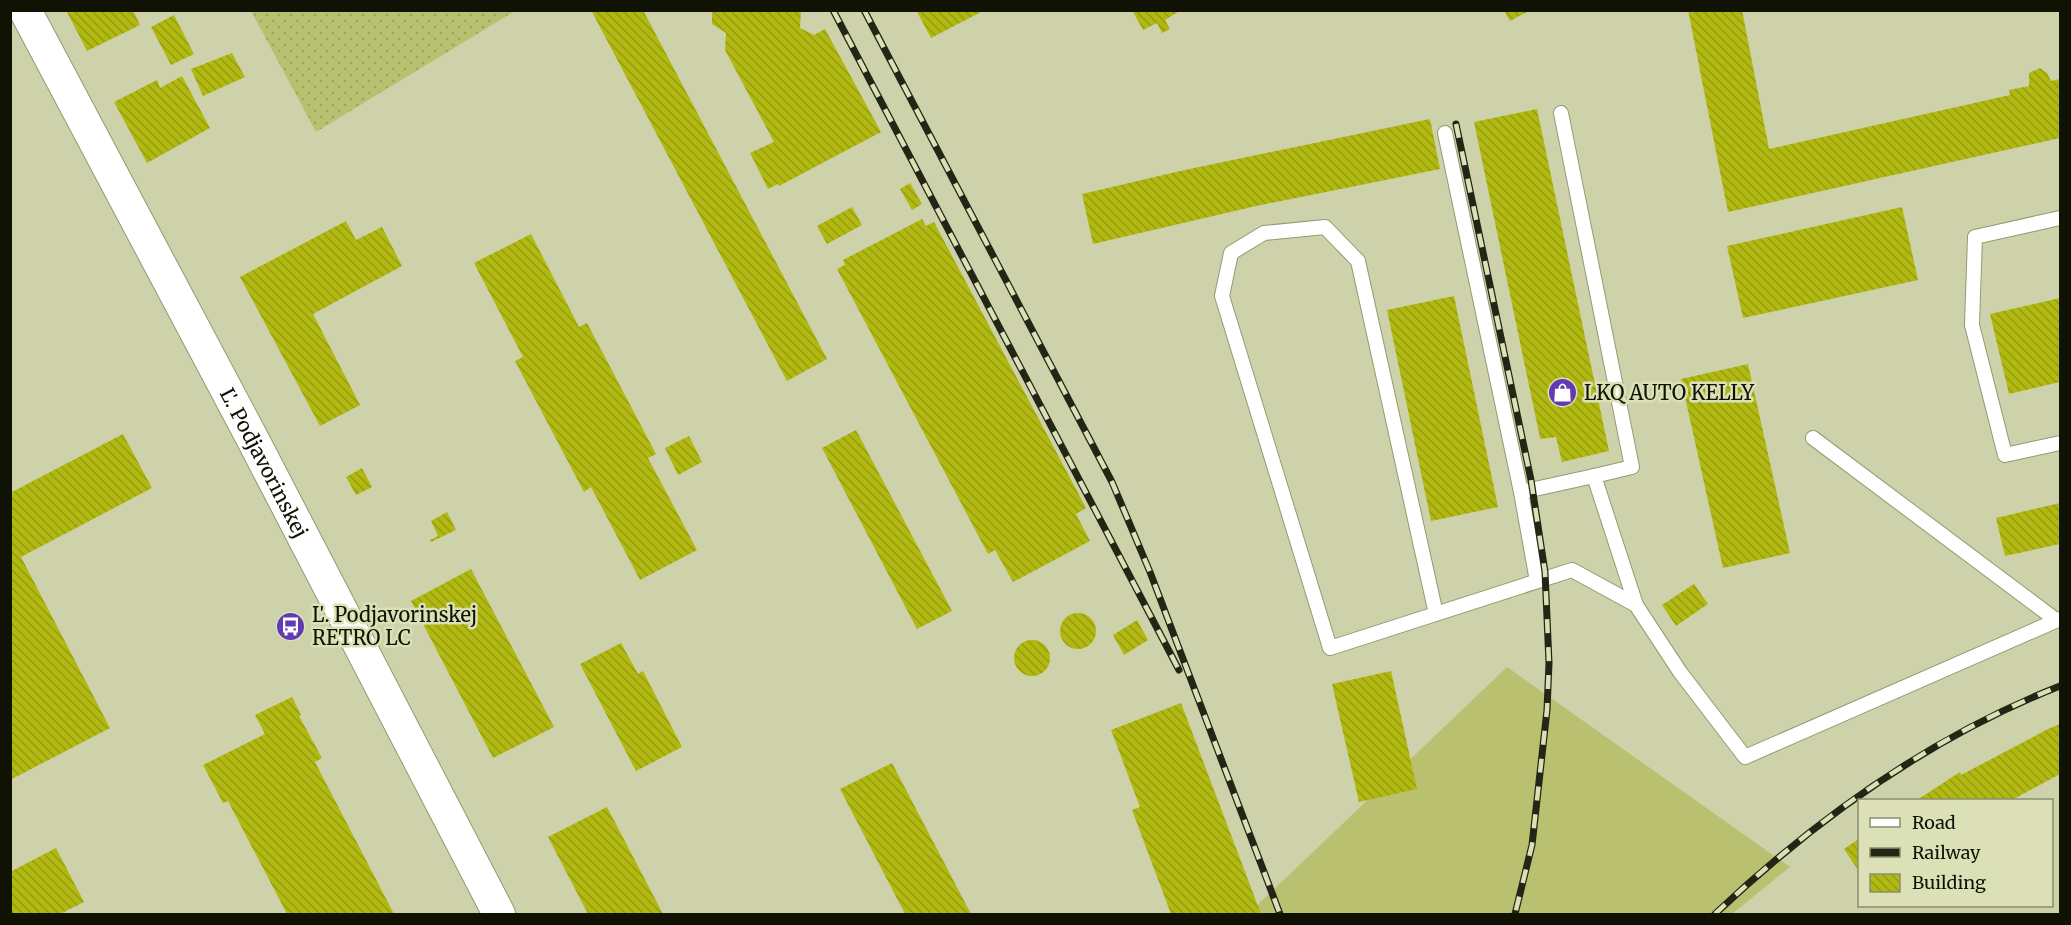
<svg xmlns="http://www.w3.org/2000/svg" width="2071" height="925" font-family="Merriweather,serif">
	<defs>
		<pattern id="garden-dots" width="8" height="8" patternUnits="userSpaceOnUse" patternTransform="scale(1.5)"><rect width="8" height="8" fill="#b9c170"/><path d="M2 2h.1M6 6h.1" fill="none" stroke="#9ea55f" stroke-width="1.8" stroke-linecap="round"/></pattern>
		<pattern id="building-back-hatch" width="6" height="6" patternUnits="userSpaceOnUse" patternTransform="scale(1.5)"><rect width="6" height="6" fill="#b0b811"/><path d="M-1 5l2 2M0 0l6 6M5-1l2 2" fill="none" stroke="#969d0f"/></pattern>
	</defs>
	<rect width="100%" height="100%" fill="#ced2aa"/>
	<polygon fill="#b9c170" points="1507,667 1790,867 1732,914 1248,914"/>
	<polygon fill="url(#garden-dots)" points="251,11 515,11 316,132"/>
	<g fill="url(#building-back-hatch)">
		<polygon points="66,10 133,10 140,25 87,51"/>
		<polygon points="591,10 643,10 827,359 787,381"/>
		<polygon points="712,10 801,10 800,28 814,35 825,29 881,132 779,186 778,184 768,189 750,153 774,142 725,50 726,33 712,24"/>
		<polygon points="916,10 985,10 931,38"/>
		<polygon points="1132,10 1181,10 1165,20 1170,29 1162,33 1157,23 1143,30"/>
		<polygon points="1504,10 1531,10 1510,21"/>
		<polygon points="1688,10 1742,10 1769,149 2010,95 2009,90 2029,86 2029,73 2040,68 2047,73 2051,81 2060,79 2060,138 1728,212"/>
		<polygon points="174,15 194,54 171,65 151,27"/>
		<polygon points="232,53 245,77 203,96 191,69"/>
		<polygon points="182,76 210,128 147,163 114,102 157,80 160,88"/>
		<polygon points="1537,109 1609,451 1562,462 1556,437 1541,439 1540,438 1474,122"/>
		<polygon points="1430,119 1440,169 1256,206 1093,244 1082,194 1180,171"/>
		<polygon points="910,183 922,204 912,210 900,189"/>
		<polygon points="852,207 862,225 827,244 817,226"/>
		<polygon points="1902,207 1918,280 1743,318 1727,246"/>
		<polygon points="922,219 926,226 934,222 1086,508 1076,514 1090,541 1013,582 995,550 988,554 837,269 845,265 843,260"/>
		<polygon points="346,221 356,240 382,227 402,266 313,314 360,405 320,426 240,277"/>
		<polygon points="531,234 579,327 587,323 656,454 648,458 697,550 640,580 591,487 584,492 515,361 523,357 474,263"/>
		<polygon points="1454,296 1498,507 1431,521 1387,310"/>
		<polygon points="2060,298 2060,382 2009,394 1990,314"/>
		<polygon points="1748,364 1790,553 1723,568 1681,379"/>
		<polygon points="856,430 952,611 917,629 822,448"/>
		<polygon points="123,434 152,488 21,557 110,728 10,780 10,493"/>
		<polygon points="689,436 702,462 678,475 665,448"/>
		<polygon points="362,468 372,487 356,495 346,477"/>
		<polygon points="2060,503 2060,544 2005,556 1996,518"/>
		<polygon points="447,512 456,530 431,542 430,540 438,536 431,521"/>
		<polygon points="471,569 554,727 493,758 411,601"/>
		<polygon points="1694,584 1708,604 1676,626 1662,605"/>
		<circle cx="1078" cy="631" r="18"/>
		<polygon points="1137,620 1148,640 1124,655 1113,635"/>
		<circle cx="1032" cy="658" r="18"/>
		<polygon points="621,643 638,674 643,671 682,747 636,771 580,664"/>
		<polygon points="1391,671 1417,789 1359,802 1332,684"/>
		<polygon points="292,697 301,715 299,716 322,758 315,762 394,914 287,914 228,801 223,803 203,765 265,734 255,715"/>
		<polygon points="1181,703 1261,914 1171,914 1132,810 1140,807 1111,730"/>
		<polygon points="2060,724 2060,774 2012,800 1917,800 1960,772 1961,775 2048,729"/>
		<polygon points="892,763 971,914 905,914 840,789"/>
		<polygon points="607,807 663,914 588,914 548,837"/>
		<polygon points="1860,838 1860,873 1844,849"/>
		<polygon points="56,848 84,902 60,914 10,914 10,872"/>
	</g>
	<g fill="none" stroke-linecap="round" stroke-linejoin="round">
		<defs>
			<g id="service">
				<polyline points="1561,113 1632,467 1594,476 1636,605 1680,672 1745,757 2060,619"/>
				<polyline points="1445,133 1521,492 1594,476"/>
				<polyline points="2060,218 1975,237 1972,325 2005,455 2060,443"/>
				<polyline points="1813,438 2056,620"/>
				<polyline points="1521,492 1537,581"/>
				<polyline points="1436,614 1358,261 1325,227 1264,233 1231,253 1222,296 1330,648 1572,570 1636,605"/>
			</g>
			<g id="tertiary">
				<path id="s1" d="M25,10L251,436L499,914"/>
			</g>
		</defs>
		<use href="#service" stroke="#959972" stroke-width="16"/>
		<use href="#tertiary" stroke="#959972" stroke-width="34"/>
		<use href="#service" stroke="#fff" stroke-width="14"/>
		<use href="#tertiary" stroke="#fff" stroke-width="32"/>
		<defs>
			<g id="rail">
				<polyline points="833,10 1179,670"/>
				<polyline points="864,10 1112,482 1150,572 1280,914"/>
				<polyline points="1456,124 1531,480 1545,572 1549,663 1547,710 1532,845 1515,914"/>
				<path d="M1715,914C1816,819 1930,737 2060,686"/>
			</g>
		</defs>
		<use href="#rail" stroke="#242615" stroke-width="7"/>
		<use href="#rail" stroke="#dbe0b6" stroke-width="4.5" stroke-dasharray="14" stroke-linecap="butt"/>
	</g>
	<defs>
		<symbol id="shop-disc" viewBox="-11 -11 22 22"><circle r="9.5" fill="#623bb3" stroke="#dbe0b6"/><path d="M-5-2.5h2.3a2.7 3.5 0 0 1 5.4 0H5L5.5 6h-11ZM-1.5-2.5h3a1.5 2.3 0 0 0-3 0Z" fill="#fff"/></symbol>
		<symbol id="bus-disc" viewBox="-11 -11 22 22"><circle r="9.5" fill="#623bb3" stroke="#dbe0b6"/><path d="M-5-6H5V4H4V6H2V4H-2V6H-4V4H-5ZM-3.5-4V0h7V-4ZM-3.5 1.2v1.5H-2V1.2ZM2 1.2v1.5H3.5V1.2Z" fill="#fff"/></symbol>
	</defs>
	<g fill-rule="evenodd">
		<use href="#shop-disc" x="1546" y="376" width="33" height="33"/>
		<use href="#bus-disc" x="274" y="610" width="33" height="33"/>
	</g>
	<g text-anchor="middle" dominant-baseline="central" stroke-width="5" stroke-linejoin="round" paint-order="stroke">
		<g font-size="20" fill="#101204" stroke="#dbe0b6" text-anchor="start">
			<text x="1584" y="392">LKQ AUTO KELLY</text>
			<text x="312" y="614">Ľ. Podjavorinskej<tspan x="312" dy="23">RETRO LC</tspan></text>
		</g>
		<g font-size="20" fill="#101204" stroke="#dbe0b6">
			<text stroke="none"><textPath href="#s1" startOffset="512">Ľ. Podjavorinskej</textPath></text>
		</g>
	</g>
	<rect width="2071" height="925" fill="none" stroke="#101204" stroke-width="24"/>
	<rect x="1858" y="799" width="195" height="108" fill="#dbe0b6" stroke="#8a8e6f" stroke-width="1.5"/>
	<rect x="1870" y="818" width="30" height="9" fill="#ffffff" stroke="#8a8e6f" stroke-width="1.5"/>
	<text x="1912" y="829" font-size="18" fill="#101204">Road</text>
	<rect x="1870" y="848" width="30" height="9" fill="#242615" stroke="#8a8e6f" stroke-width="1.5"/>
	<text x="1912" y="859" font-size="18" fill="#101204">Railway</text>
	<rect x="1870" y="874" width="30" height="18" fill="url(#building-back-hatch)" stroke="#8a8e6f" stroke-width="1.5"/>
	<text x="1912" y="889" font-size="18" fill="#101204">Building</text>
</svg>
